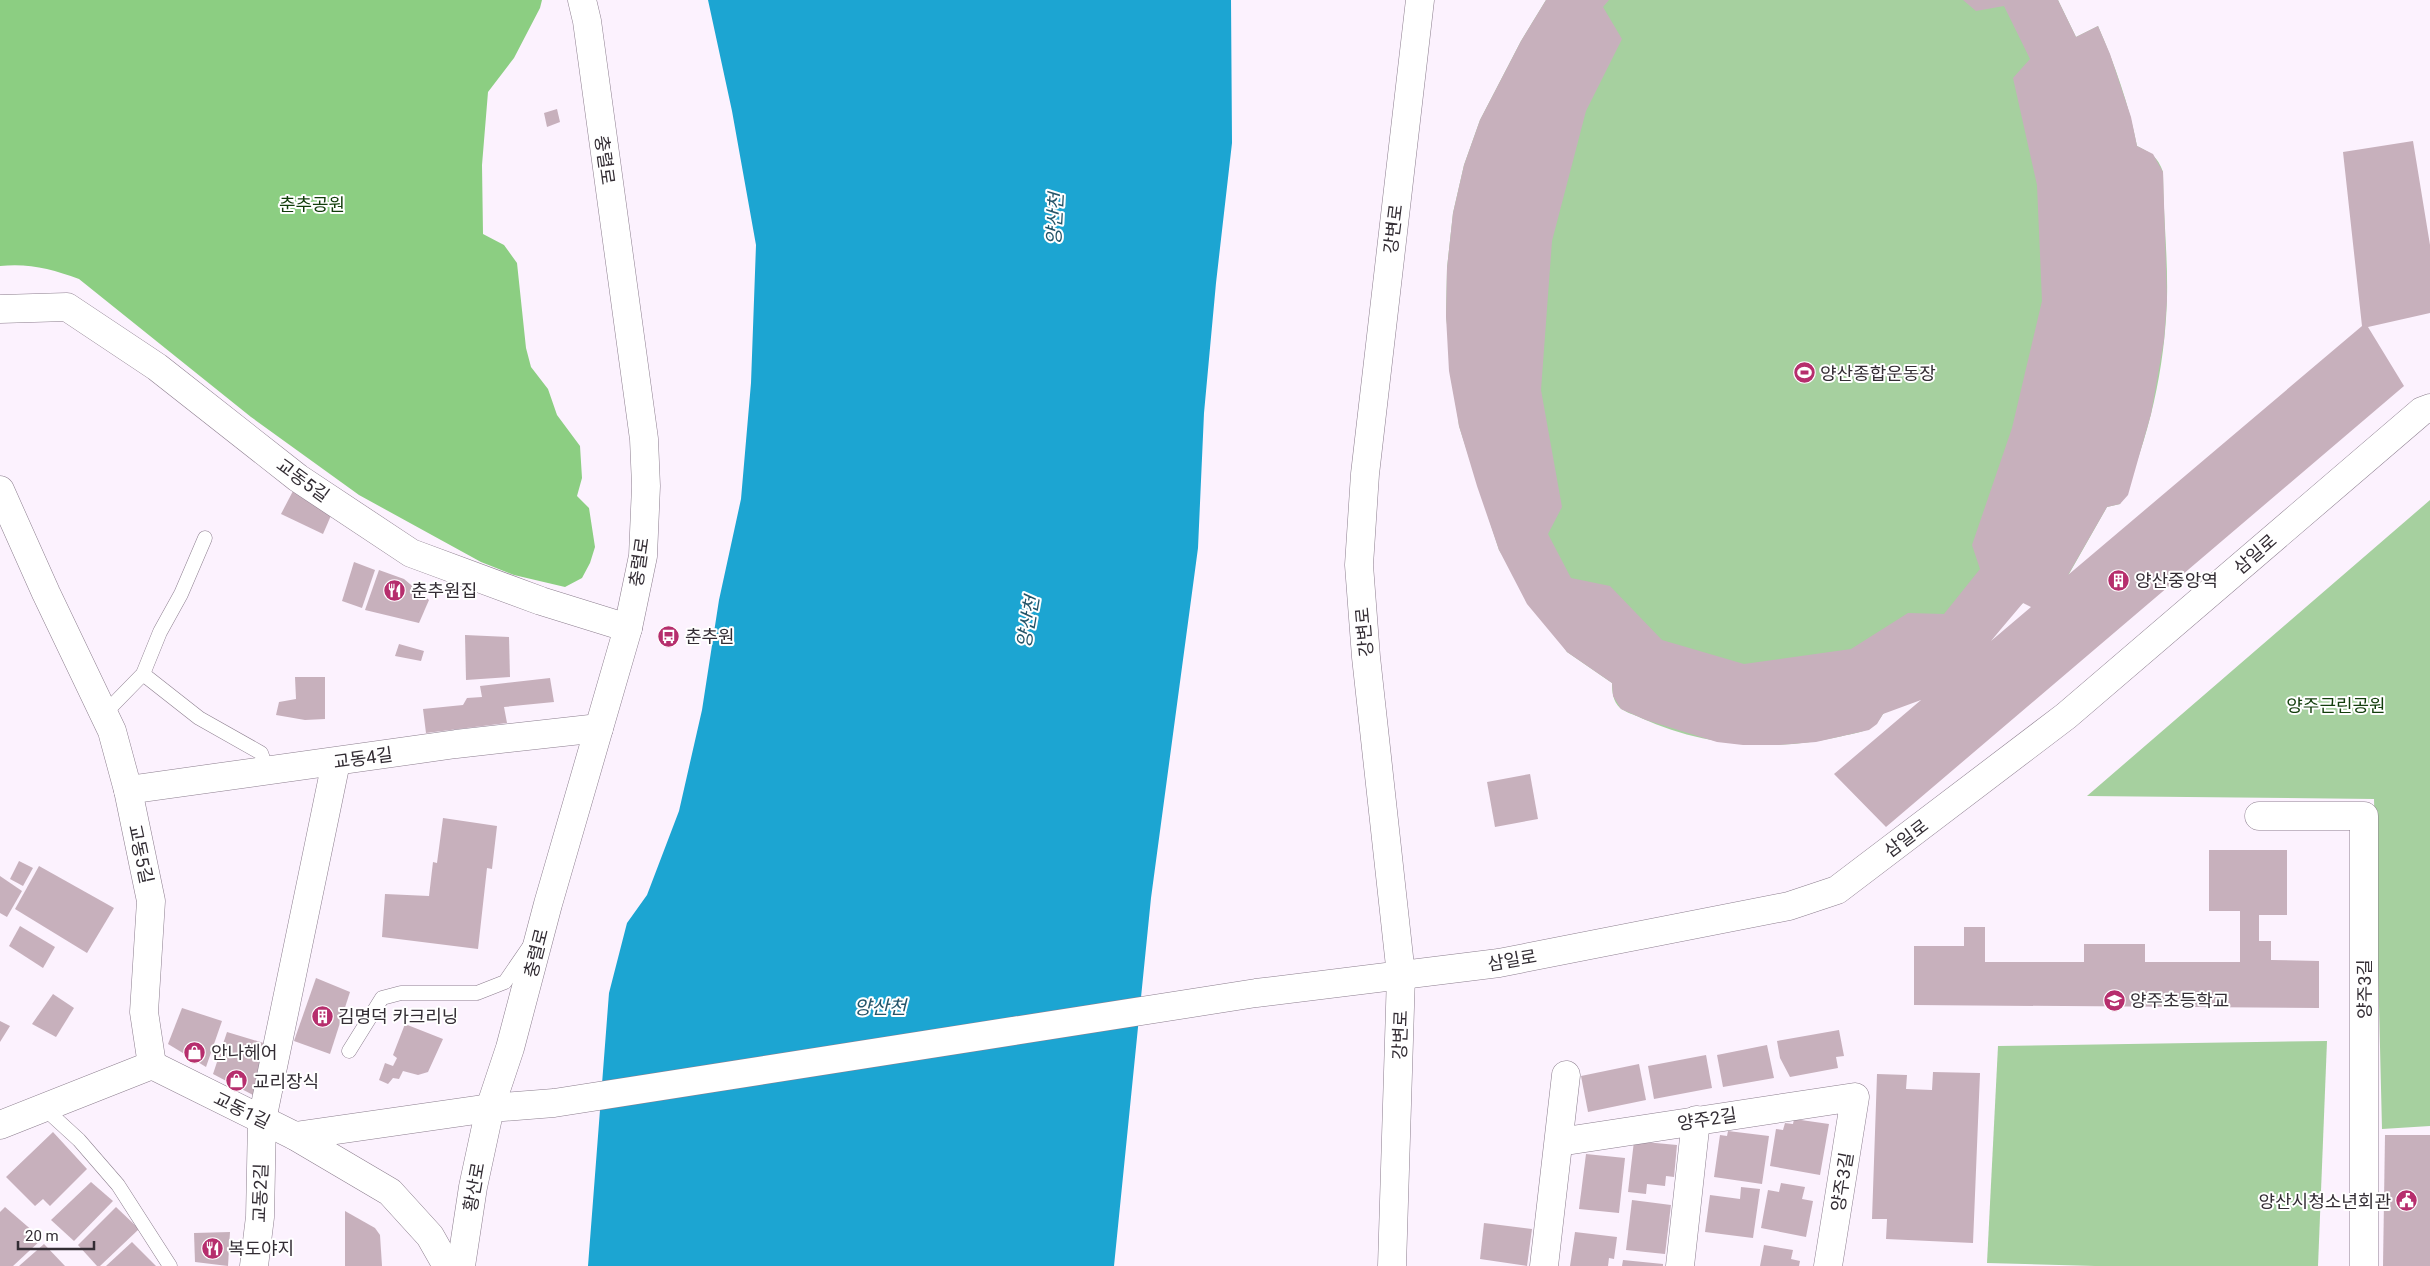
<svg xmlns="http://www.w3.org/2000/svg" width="2430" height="1266" font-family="Roboto,'Noto Sans KR',sans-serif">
	<rect width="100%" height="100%" fill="#fcf2fe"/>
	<g fill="#a6d09f">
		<path d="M1546,0H2058L2076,37L2098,26C2115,65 2129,105 2137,146C2151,153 2158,157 2163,172C2163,214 2168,256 2167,298C2165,369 2149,439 2120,504L2107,507L2065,581L2023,603L1883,714C1872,733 1858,732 1838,737C1772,752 1702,746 1641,718C1635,715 1625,712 1620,708C1613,701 1612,692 1612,683L1567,652L1499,550L1459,426L1446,316L1447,268L1453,213L1464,165L1480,120L1521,41Z"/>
		<polygon points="2430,500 2430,1126 2382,1129 2374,799 2087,796"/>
		<polygon points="2327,1041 2318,1266 2095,1266 1987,1263 1998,1046"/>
	</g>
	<path fill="#8cce82" d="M0,0H542L540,8L514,58L488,92L482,165L483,234L504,245L517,263L526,348L531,367L548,389L557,415L580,446L582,478L577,496L589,508L595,547L590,563L582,578L565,587L514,575L481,562L359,495L251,417L79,279C52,269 29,263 0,266Z"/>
	<polygon fill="#1ca5d2" points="708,0 1231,0 1232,143 1216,283 1204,413 1198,548 1151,898 1114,1266 588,1266 609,993 627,923 647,895 679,811 702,710 719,600 741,499 751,383 756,245 732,111"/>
	<g fill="#c7b0bc" fill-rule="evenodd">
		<path d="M1546,0H1609L1603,7L1622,39L1586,111L1552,241L1541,390L1562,507L1548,534L1571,578L1610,586L1662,640L1744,664L1851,649L1908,613L1944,614L1980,569L1972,545L2012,428L2042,301L2037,185L2013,78L2030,59L2004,6L1976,11L1963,0H2058L2076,37L2098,26L2110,54L2131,117L2137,146L2153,154L2163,172L2167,299L2164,340L2151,414L2128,495L2120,504L2107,507L2068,575L2362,326L2343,152L2413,141L2430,245V313L2368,327L2404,386L1886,827L1834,774L1921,700L1883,714L1877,724L1869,730L1816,742L1779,745H1743L1717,742L1646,720L1621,709L1613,696L1612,683L1567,652L1527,604L1499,550L1477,486L1459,426L1449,371L1446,316L1447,268L1453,213L1464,165L1480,120L1521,41ZM2023,603L2031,607L1991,641L2001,629Z"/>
		<polygon points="557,109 560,122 547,127 544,113"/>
		<polygon points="293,491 333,511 323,534 281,514"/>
		<polygon points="354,562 375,570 362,608 342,601"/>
		<polygon points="379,570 404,579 429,600 419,623 365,610"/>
		<polygon points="465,635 509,637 510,677 466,680"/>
		<polygon points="399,644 424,651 421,661 395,656"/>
		<polygon points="295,677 325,677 325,719 305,720 276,715 279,702 296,699"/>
		<polygon points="550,678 554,702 504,707 507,723 426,733 423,709 463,705 467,698 482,697 480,686"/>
		<polygon points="1530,774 1538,819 1495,827 1487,782"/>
		<polygon points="443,818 497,826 492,869 487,868 478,949 382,937 385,894 429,896 433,862 437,863"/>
		<polygon points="2209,850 2287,850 2287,915 2259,915 2259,941 2271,941 2271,960 2319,961 2319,1008 1914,1005 1914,946 1964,946 1964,927 1985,927 1985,962 2084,962 2084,944 2145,944 2145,962 2240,962 2240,911 2209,911"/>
		<polygon points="19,861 33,868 23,886 10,879"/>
		<polygon points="39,866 114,908 87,953 15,909"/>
		<polygon points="0,876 22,891 7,917 0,913"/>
		<polygon points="20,926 55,947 43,968 9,946"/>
		<polygon points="316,978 350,992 330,1054 294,1041"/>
		<polygon points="53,994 74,1008 56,1037 32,1024"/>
		<polygon points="182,1008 222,1021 206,1067 168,1044"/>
		<polygon points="0,1021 10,1026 0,1042"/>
		<polygon points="405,1024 443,1039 428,1072 418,1075 403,1071 399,1079 393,1078 388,1084 379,1080 385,1063 393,1066 397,1058 393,1055"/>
		<polygon points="1839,1030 1844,1056 1836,1057 1838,1068 1790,1077 1780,1058 1777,1041"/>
		<polygon points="227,1032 267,1044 253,1095 213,1074"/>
		<polygon points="1767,1045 1774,1078 1723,1087 1717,1055"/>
		<polygon points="1706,1055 1712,1088 1654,1099 1648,1066"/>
		<polygon points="1639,1064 1646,1100 1588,1112 1581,1076"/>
		<polygon points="1933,1072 1980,1073 1973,1243 1886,1239 1887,1219 1872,1219 1877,1074 1907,1075 1906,1089 1932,1090"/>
		<polygon points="1794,1119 1829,1124 1820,1175 1770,1166 1776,1129 1783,1130 1785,1123 1793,1124"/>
		<polygon points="1728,1131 1769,1136 1762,1184 1714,1177 1720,1135 1727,1136"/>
		<polygon points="53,1132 87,1169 50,1206 43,1199 35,1206 6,1177"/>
		<polygon points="2385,1135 2430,1135 2430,1266 2383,1266"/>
		<polygon points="1634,1141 1677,1145 1674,1177 1666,1176 1665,1186 1647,1184 1646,1194 1628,1192"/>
		<polygon points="1586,1154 1625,1158 1619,1213 1579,1209"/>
		<polygon points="91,1182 113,1201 74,1241 51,1220"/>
		<polygon points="1781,1183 1805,1187 1802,1199 1813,1201 1806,1237 1761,1228 1768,1190 1779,1192"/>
		<polygon points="1741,1187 1760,1189 1753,1238 1705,1232 1710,1195 1740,1199"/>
		<polygon points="1632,1200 1671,1205 1665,1254 1626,1250"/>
		<polygon points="5,1207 42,1239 13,1266 0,1266 0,1212"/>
		<polygon points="116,1207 139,1229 100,1266 97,1266 78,1245"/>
		<polygon points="345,1211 375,1228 380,1235 382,1266 345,1266"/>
		<polygon points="1484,1223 1532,1229 1527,1266 1480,1259"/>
		<polygon points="230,1232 228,1266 195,1262 194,1233"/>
		<polygon points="1575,1232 1617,1237 1614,1259 1609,1258 1608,1266 1570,1266"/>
		<polygon points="132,1242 156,1266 106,1266"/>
		<polygon points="44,1244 65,1266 19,1266"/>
		<polygon points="1764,1245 1793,1250 1791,1259 1800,1261 1799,1266 1760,1266"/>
		<polygon points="1623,1260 1663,1264 1663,1266 1622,1266"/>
	</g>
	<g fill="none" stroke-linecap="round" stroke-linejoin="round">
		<defs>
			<g id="service">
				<polyline points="143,674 199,718 261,753 268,772"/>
				<polyline points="104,714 143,674 160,632 181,594 205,538"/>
				<polyline points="349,1051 382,998 401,993 477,993 505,982 529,947"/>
				<polyline points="44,1108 79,1140 118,1185 170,1266"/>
			</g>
			<g id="minor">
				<polyline points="0,309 67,307 157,367 298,478 411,553 541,601 628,628"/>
				<polyline points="0,490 46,593 112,731 128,790 151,901 144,1012 152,1065"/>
				<polyline points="128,790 456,744 599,728"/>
				<polyline points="2259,816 2364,816 2364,1266"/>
				<polyline points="0,1125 152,1065 295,1136 390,1192 430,1236 447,1266"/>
				<polyline points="295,1136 490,1108"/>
				<polyline points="1559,1142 1855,1097 1828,1266"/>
				<polyline points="254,1266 260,1217 262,1120 336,762"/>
				<polyline points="1544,1266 1566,1075"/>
				<polyline points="1680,1266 1696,1120"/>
			</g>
			<polyline id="tertiary" points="1392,1266 1401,975 1366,657 1359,565 1365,474 1420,0"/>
			<g id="secondary">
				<polyline points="490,1108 554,1103 1256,993 1499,963 1789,906 1837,890 2066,716 2422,411 2430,408"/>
				<polyline points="461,1266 473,1187 490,1108 510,1048 548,904 628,628 643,556 646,486 644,439 587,21 582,0"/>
			</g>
		</defs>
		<use href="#service" stroke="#8c7e8e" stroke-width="15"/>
		<use href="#minor" stroke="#8c7e8e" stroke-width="29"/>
		<use href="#tertiary" stroke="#8c7e8e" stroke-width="29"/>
		<use href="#secondary" stroke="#8c7e8e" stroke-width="29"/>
		<use href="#service" stroke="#fff" stroke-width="14"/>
		<use href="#minor" stroke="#fff" stroke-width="28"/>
		<use href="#tertiary" stroke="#fff" stroke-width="28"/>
		<use href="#secondary" stroke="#fff" stroke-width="28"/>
	</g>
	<defs>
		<symbol id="stadium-disc" viewBox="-11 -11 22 22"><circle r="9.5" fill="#b62e6d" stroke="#fff"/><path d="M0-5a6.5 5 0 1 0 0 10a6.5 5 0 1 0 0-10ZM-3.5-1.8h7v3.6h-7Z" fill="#fff"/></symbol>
		<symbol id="building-disc" viewBox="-11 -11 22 22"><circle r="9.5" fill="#b62e6d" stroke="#fff"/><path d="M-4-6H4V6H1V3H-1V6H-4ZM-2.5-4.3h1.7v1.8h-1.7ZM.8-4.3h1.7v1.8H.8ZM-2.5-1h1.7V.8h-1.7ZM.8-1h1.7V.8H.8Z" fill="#fff"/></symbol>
		<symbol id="restaurant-disc" viewBox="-11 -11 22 22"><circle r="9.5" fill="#b62e6d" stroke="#fff"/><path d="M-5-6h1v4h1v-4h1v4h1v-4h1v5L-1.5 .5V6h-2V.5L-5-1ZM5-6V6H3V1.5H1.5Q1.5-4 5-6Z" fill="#fff"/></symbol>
		<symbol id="bus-disc" viewBox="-11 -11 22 22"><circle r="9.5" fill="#b62e6d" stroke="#fff"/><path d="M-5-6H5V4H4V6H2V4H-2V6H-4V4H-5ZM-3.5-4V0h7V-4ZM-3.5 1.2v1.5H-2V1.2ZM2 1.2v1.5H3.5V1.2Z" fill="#fff"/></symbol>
		<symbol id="school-disc" viewBox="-11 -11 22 22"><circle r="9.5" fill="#b62e6d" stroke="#fff"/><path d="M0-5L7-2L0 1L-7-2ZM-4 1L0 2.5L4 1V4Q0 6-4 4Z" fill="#fff"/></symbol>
		<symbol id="shop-disc" viewBox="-11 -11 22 22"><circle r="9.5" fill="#b62e6d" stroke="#fff"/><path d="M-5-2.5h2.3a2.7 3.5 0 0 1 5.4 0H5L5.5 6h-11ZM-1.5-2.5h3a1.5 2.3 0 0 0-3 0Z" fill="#fff"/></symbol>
		<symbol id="civic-disc" viewBox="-11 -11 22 22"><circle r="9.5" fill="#b62e6d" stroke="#fff"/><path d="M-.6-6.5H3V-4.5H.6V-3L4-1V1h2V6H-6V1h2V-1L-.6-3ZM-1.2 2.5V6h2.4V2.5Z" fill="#fff"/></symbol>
	</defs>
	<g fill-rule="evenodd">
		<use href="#stadium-disc" x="1792" y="360" width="25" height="25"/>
		<use href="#building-disc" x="2106" y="568" width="25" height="25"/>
		<use href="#restaurant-disc" x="382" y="578" width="25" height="25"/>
		<use href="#bus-disc" x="656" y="624" width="25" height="25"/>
		<use href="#school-disc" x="2102" y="988" width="25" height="25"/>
		<use href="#building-disc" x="310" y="1004" width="25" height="25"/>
		<use href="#shop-disc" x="182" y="1040" width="25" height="25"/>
		<use href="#shop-disc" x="224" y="1068" width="25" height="25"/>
		<use href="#civic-disc" x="2394" y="1188" width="25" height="25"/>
		<use href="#restaurant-disc" x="200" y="1236" width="25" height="25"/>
	</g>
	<g text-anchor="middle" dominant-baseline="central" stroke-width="4" stroke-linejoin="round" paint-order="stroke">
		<g font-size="18" fill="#332d34" stroke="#fff">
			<text transform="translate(605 160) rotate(82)">충렬로</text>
			<text transform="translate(1393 229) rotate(-83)">강변로</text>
			<text transform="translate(303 480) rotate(36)">교동5길</text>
			<text transform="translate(2255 554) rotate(-41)">삼일로</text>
			<text transform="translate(639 562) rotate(-82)">충렬로</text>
			<text transform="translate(1364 632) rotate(-95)">강변로</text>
			<text transform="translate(363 758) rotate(-8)">교동4길</text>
			<text transform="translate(1906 838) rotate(-37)">삼일로</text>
			<text transform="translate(141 854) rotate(78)">교동5길</text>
			<text transform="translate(536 953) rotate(-76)">충렬로</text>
			<text transform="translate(1512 960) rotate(-10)">삼일로</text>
			<text transform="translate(2364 989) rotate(-90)">양주3길</text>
			<text transform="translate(1400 1035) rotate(-88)">강변로</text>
			<text transform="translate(242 1110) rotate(26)">교동1길</text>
			<text transform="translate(1707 1119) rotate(-9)">양주2길</text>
			<text transform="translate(1842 1182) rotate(-81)">양주3길</text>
			<text transform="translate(474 1187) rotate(-80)">황산로</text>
			<text transform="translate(260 1193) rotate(-88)">교동2길</text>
		</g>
		<g font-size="18" fill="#113d0a" stroke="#fff">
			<text x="312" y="204">춘추공원</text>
			<text x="2336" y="705">양주근린공원</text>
		</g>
		<g font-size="18" fill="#332d34" stroke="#fff" text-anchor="start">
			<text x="1820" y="373">양산종합운동장</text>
			<text x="2135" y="580">양산중앙역</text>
			<text x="411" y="590">춘추원집</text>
			<text x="685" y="636">춘추원</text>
			<text x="2130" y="1000">양주초등학교</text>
			<text x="338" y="1016">김명덕 카크리닝</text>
			<text x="211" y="1052">안나헤어</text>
			<text x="253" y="1081">교리장식</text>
			<text x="2391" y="1201" text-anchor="end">양산시청소년회관</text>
			<text x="228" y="1248">복도야지</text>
		</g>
		<g font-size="19" font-style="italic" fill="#245569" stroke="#fff">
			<text transform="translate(1055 219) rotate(-87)">양산천</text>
			<text transform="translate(1028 622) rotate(-80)">양산천</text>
			<text x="880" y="1007">양산천</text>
		</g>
	</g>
	<path d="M18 1241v8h76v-8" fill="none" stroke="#332d34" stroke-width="2.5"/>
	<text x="25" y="1241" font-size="15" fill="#332d34" stroke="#ffffff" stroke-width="4" paint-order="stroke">20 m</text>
</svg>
